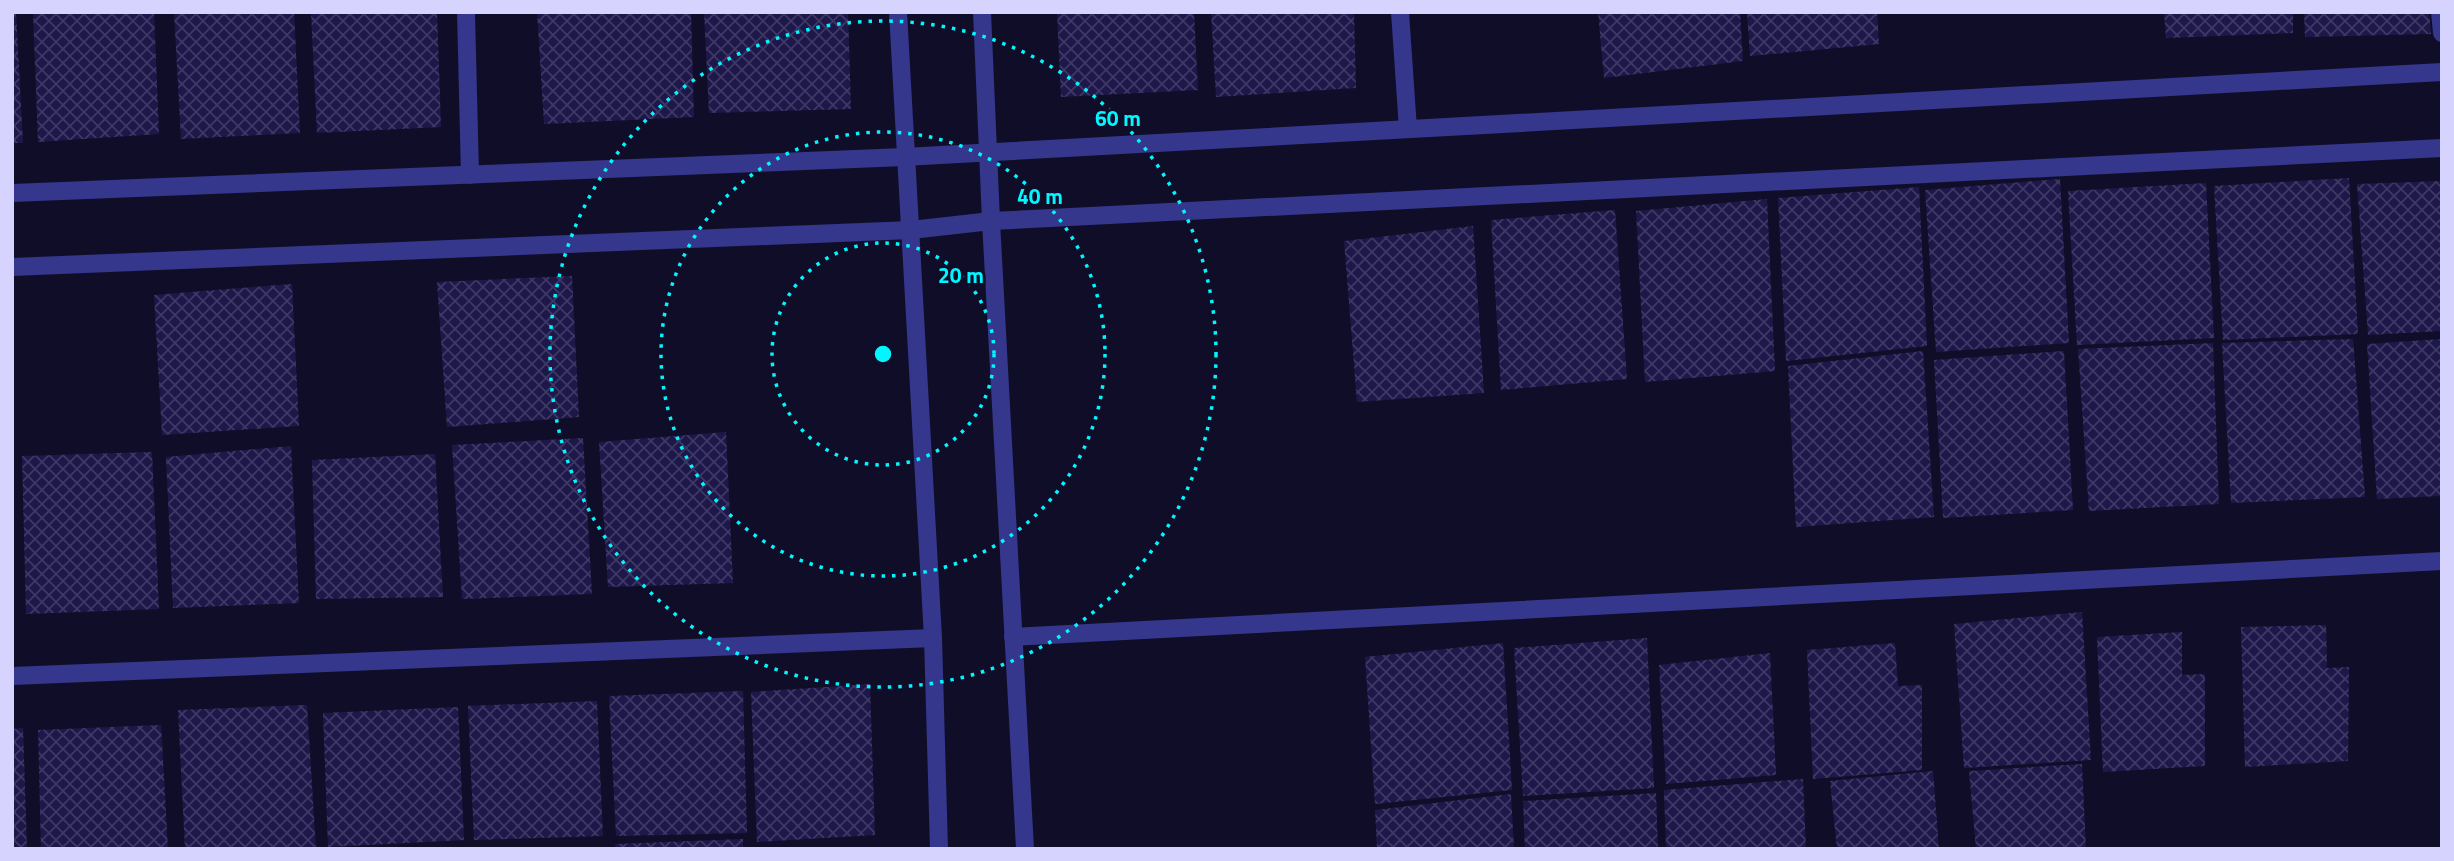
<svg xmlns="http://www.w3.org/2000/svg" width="2454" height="861" font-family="'Titillium Web',sans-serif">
	<defs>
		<pattern id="building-cross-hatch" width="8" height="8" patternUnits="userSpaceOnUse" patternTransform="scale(1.75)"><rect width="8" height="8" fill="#1e174a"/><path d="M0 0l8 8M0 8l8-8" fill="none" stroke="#3e3865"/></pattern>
	</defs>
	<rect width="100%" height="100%" fill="#100d28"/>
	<g fill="url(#building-cross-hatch)">
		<polygon points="12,12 16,12 23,143 12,143"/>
		<polygon points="33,12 154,12 159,134 38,142"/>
		<polygon points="174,12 294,12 300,133 181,139"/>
		<polygon points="311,12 437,12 441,127 317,133"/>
		<polygon points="537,12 691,12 694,117 544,124"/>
		<polygon points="704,12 848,12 851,109 709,113"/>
		<polygon points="1057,12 1194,12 1198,90 1061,97"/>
		<polygon points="1211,12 1354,12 1356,88 1216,97"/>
		<polygon points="1598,12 1740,12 1743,61 1604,78"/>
		<polygon points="1747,12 1877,12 1879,44 1750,56"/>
		<polygon points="2164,12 2293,12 2293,33 2166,38"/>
		<polygon points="2304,12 2429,12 2431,34 2305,37"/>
		<polygon points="2349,178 2358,334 2223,340 2214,186"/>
		<polygon points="2060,179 2069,343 1936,352 1925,190"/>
		<polygon points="2442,181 2442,331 2368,335 2357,184"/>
		<polygon points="2206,183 2214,338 2077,345 2068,191"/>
		<polygon points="1919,187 1927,346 1786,361 1778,198"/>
		<polygon points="1767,199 1775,371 1645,382 1636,211"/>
		<polygon points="1615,210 1627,379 1501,390 1491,220"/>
		<polygon points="1473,226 1484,393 1357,402 1344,241"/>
		<polygon points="572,276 579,417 447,427 437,282"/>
		<polygon points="292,284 299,426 162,435 154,295"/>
		<polygon points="2353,339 2365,497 2231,503 2222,343"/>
		<polygon points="2442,339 2442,496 2377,499 2367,344"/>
		<polygon points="2213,343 2219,504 2089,511 2078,349"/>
		<polygon points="1923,351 1934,517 1796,527 1788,366"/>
		<polygon points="2064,351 2073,510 1943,518 1934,360"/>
		<polygon points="726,432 733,583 608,587 599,442"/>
		<polygon points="583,438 592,594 462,599 452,445"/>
		<polygon points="291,446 299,603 173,608 166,457"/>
		<polygon points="152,452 159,609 26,614 22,456"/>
		<polygon points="435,454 443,597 316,599 312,460"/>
		<polygon points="2082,612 2091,760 1964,768 1954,624"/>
		<polygon points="2326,625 2327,668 2349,667 2348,761 2245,767 2241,627"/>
		<polygon points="2182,632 2182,675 2205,674 2205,766 2103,772 2097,637"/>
		<polygon points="1647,638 1654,788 1523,796 1514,648"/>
		<polygon points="1503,643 1512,790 1375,804 1365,657"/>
		<polygon points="1895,643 1898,686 1922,685 1922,770 1813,779 1807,650"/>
		<polygon points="1770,653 1776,775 1666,784 1659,665"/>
		<polygon points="870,684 875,835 757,842 751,692"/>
		<polygon points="743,691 747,833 616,836 609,696"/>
		<polygon points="597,701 603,836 474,840 468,706"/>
		<polygon points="307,705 316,849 185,849 178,710"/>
		<polygon points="458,707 464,840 328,847 323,713"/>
		<polygon points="161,725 168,849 41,849 38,730"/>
		<polygon points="23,728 27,849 12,849 12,729"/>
		<polygon points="2082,764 2086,849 1976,849 1969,771"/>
		<polygon points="1933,771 1939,849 1837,849 1830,781"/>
		<polygon points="1803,779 1806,849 1666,849 1664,790"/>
		<polygon points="1656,793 1658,849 1525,849 1523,801"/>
		<polygon points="1511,794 1514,849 1377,849 1375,810"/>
		<polygon points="743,839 743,849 616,849 615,844"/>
	</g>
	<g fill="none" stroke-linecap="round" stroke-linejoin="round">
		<g stroke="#34378b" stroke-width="18">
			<polyline points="466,12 470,175"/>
			<polyline points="898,12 933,638 939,849"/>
			<polyline points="982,12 991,221 1025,849"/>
			<polyline points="1400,12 1408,129"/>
			<polyline points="2440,12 2442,33"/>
			<polyline points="12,193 904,157 2442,72"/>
			<polyline points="12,267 911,230 991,221 2442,148"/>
			<polyline points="1013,637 2442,561"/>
			<polyline points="12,676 933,638"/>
		</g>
	</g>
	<g fill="none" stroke="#00f7ff" stroke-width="3.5" stroke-dasharray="3.5 7">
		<circle cx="883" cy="354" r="111"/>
		<circle cx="883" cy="354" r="222"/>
		<circle cx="883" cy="354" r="333"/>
	</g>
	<circle cx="883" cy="354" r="10" fill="#00f7ff" stroke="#100d28" stroke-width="3.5"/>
	<g font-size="21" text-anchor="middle" font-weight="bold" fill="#00f7ff" stroke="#100d28" stroke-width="6" stroke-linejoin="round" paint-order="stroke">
		<text x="1118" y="126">60 m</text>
		<text x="1040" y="204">40 m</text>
		<text x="961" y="283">20 m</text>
	</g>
	<rect width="2454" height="861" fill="none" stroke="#d6d4ff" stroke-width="28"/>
</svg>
